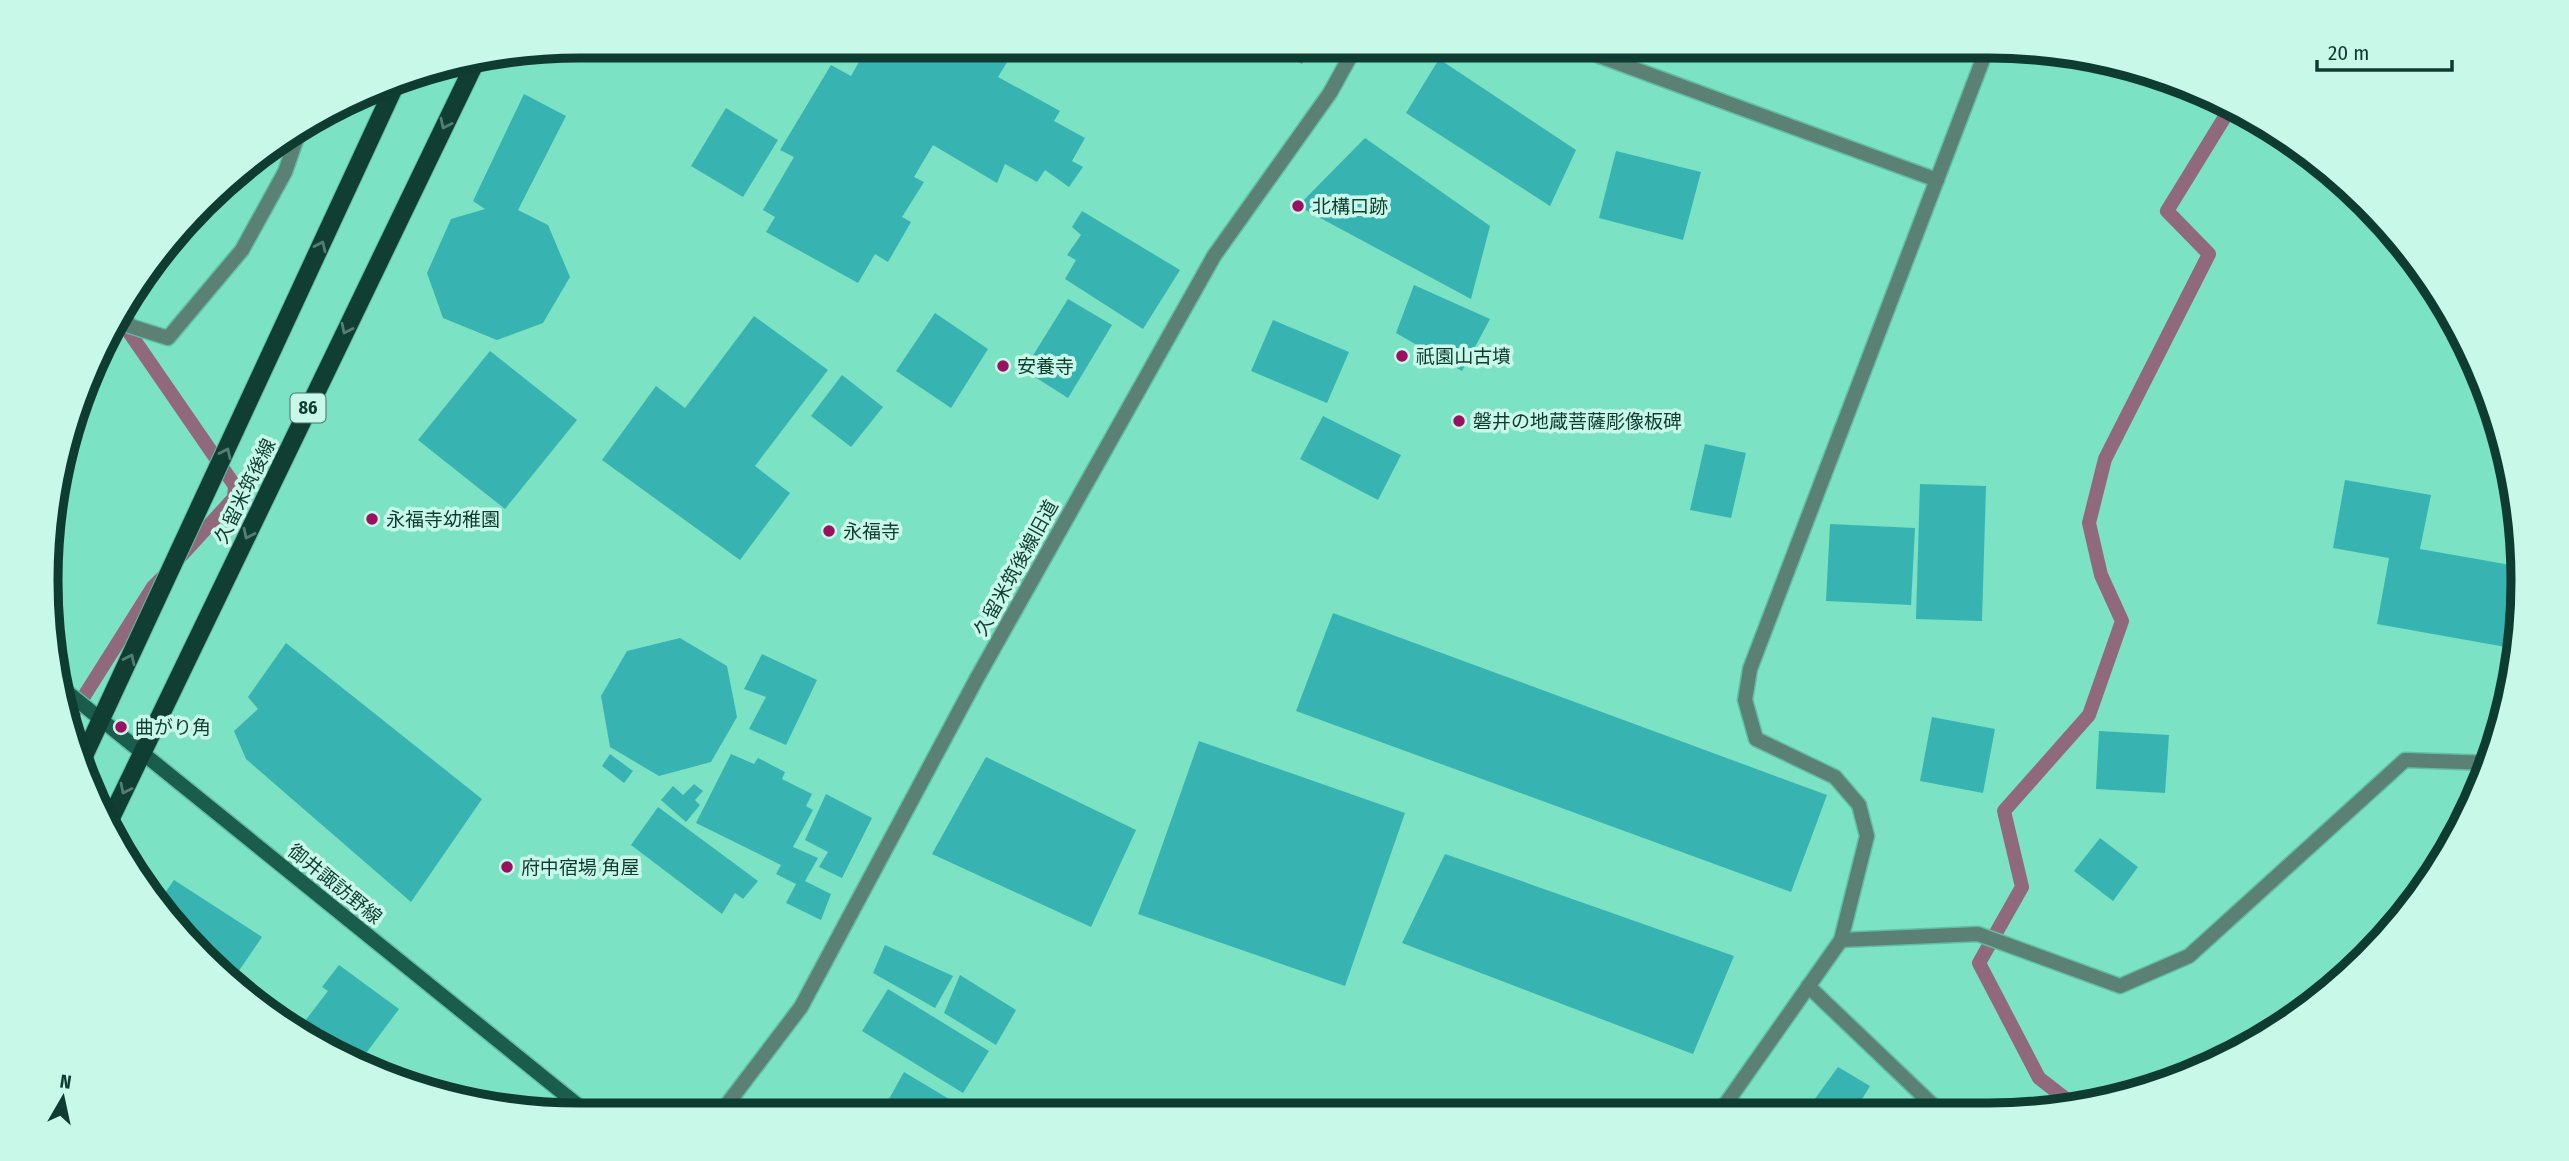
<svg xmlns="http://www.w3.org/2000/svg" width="2569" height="1161" font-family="'Fira Sans Condensed','Noto Sans JP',sans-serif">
	<rect width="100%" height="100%" fill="#7be2c4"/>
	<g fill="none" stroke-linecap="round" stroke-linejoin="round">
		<g stroke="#91697d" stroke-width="14">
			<polyline points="120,319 235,486 234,498 180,557"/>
			<polyline points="69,720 153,587 162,578"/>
			<polyline points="2075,1106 2039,1078 1979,963 2022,887 2004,811 2089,715 2122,621 2101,575 2089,523 2105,459 2209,254 2167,211 2231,107"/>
		</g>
	</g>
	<g fill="#37b4b1">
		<polygon points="824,46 921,46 924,47 921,54 933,61 937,51 947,58 955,46 1017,46 998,77 1060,111 1054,121 1085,138 1072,161 1083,167 1069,187 1045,170 1037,182 1005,164 997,183 933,145 914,177 924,182 902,217 911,222 888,262 875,254 858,283 766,232 775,217 763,210 794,157 780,150 831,65 851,76 860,60 848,53 844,57"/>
		<polygon points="1266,46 1311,46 1302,64"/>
		<polygon points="1439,59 1576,150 1550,206 1406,113"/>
		<polygon points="524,94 566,116 518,210 548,225 570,277 543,323 497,340 443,318 427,273 451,219 485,209 473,201"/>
		<polygon points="726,108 778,140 743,197 691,166"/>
		<polygon points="1365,138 1490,226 1471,299 1298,206"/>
		<polygon points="1616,151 1701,172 1683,240 1599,218"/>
		<polygon points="1082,211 1180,270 1143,329 1065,279 1076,260 1067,255 1081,235 1072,227"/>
		<polygon points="1414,285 1490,319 1462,371 1396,333"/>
		<polygon points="1068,299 1112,325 1068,398 1024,370"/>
		<polygon points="935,313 988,349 951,408 896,371"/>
		<polygon points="754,316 828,370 755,466 790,493 740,560 602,460 656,386 685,408"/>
		<polygon points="1273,320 1349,352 1327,403 1251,371"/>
		<polygon points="490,351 577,420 505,509 418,440"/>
		<polygon points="842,375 883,407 851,447 811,416"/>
		<polygon points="1323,416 1401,455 1378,500 1300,459"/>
		<polygon points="1705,444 1746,453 1731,518 1690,510"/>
		<polygon points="2345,480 2431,495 2420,549 2522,567 2523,580 2517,649 2377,624 2389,558 2333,548"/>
		<polygon points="1920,484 1986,486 1982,621 1916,619"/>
		<polygon points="2511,494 2515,495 2518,528 2505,525"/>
		<polygon points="1830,524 1915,528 1911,605 1826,601"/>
		<polygon points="1333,613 1827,795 1791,892 1296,711"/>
		<polygon points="680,638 727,666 737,717 711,762 659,776 610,747 601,696 627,651"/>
		<polygon points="286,643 482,799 411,902 246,759 234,731 258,709 248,697"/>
		<polygon points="762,654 817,680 786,745 749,729 766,697 744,689"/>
		<polygon points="1932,717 1995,729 1983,793 1920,781"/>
		<polygon points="2099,731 2169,735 2165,793 2096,789"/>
		<polygon points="1199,741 1405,813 1345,986 1138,914"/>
		<polygon points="610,754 633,771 624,783 602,766"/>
		<polygon points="731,754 754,764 758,758 785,772 782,779 812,794 806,806 813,810 793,847 818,858 805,881 831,894 821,920 786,903 796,884 776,874 781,865 696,823"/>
		<polygon points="986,757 1136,830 1091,927 932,854"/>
		<polygon points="694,784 703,791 695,800 700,805 686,822 661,800 673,786 683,795"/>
		<polygon points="826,794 872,818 842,878 819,867 828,852 805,840"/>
		<polygon points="658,807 758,881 743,899 735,893 722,914 631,845"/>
		<polygon points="2100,838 2138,867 2113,901 2074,871"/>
		<polygon points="1445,854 1734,956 1693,1054 1402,943"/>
		<polygon points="174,880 262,937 230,984 160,900"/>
		<polygon points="885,945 953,976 935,1008 873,973"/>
		<polygon points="339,965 399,1009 358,1064 302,1025 328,991 322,987"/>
		<polygon points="960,975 1016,1010 996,1045 944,1013"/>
		<polygon points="888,989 989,1051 963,1093 862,1031"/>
		<polygon points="1838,1067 1870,1086 1854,1112 1823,1112 1809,1107"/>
		<polygon points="904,1072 974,1114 880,1115"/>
		<polygon points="488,1093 507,1108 478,1105"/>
	</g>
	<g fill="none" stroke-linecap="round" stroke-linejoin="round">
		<defs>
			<g id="minor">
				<polyline points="1572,46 1937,180"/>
				<polyline points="120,309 130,326 168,338 242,250 285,172 301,126"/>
				<polyline points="1841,940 1978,934 2120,986 2189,956 2405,760 2490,763"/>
				<polyline points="1808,986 1939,1111"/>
				<polyline points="1720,1112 1841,940 1867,836 1859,805 1835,777 1756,739 1745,700 1750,669 1988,46"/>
				<polyline points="719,1115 801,1007 977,678 1214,256 1330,93 1356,46"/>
			</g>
			<polyline id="secondary" points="56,683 590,1115"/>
			<g id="primary">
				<polyline points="83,758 398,79"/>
				<polyline points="108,824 475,63"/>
			</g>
		</defs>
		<use href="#minor" stroke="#63bda4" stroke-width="17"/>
		<use href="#secondary" stroke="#63bda4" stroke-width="17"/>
		<use href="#primary" stroke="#63bda4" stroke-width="20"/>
		<use href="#minor" stroke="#5b8175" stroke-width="14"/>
		<use href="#secondary" stroke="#1b5d4c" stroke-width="14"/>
		<use href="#primary" stroke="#113e32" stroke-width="18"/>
	</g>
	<defs><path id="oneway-chevron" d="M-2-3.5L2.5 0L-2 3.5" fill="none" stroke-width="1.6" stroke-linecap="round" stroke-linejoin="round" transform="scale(1.75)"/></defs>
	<g stroke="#517f72">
		<use href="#oneway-chevron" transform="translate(445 124) rotate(116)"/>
		<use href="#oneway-chevron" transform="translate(321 246) rotate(-65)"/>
		<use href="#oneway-chevron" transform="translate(346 329) rotate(116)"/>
		<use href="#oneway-chevron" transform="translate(226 453) rotate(-65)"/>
		<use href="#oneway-chevron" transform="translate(248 534) rotate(116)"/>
		<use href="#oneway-chevron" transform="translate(130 659) rotate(-65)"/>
		<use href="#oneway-chevron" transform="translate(125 789) rotate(116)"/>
	</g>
	<g fill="#9b1161" stroke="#c8f8e8" stroke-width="2.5">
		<circle cx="1298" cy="206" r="7"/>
		<circle cx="1402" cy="356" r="7"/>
		<circle cx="1003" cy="366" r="7"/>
		<circle cx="1459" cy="421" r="7"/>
		<circle cx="372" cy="519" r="7"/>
		<circle cx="829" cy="531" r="7"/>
		<circle cx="121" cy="727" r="7"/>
		<circle cx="507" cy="867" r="7"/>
	</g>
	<g text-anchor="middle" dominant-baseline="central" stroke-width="7" stroke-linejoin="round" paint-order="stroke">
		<rect fill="#c8f8e8" stroke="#467468" stroke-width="2" x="290.5" y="393.5" width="35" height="29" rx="5"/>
		<g font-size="18" font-weight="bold" fill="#0f3c31">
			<text x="308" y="408">86</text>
		</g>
		<g font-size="19" fill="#0f3c31" stroke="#c8f8e8" text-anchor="start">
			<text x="1312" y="206">北構口跡</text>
			<text x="1416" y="356">祇園山古墳</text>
			<text x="1017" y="366">安養寺</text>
			<text x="1473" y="421">磐井の地蔵菩薩彫像板碑</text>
			<text x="386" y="519">永福寺幼稚園</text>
			<text x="843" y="531">永福寺</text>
			<text x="135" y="727">曲がり角</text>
			<text x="521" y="867">府中宿場 角屋</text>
		</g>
		<g font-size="19" fill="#0f3c31" stroke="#c8f8e8">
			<text transform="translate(245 491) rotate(-64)">久留米筑後線</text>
			<text transform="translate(1016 568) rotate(-61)">久留米筑後線旧道</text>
			<text transform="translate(335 884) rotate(39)">御井諏訪野線</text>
		</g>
	</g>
	<path d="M0 0H2569V1161H0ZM580 58H1989A522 522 0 0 1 2511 580V581A522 522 0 0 1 1989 1103H580A522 522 0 0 1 58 581V580A522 522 0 0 1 580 58Z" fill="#c8f8e8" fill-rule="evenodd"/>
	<path fill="none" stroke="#0f3c31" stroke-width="9" d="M580 58H1989A522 522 0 0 1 2511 580V581A522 522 0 0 1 1989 1103H580A522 522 0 0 1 58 581V580A522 522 0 0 1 580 58Z"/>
	<g transform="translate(63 1098) rotate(9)" stroke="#c8f8e8" stroke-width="5" paint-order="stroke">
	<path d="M0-5L12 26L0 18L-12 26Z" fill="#0f3c31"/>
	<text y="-10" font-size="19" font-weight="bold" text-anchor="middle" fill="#0f3c31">N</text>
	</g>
	<path d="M2317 60v10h135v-10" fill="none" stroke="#0f3c31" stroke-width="3.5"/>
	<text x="2328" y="60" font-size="21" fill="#0f3c31" stroke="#c8f8e8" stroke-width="5" paint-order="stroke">20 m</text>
</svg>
